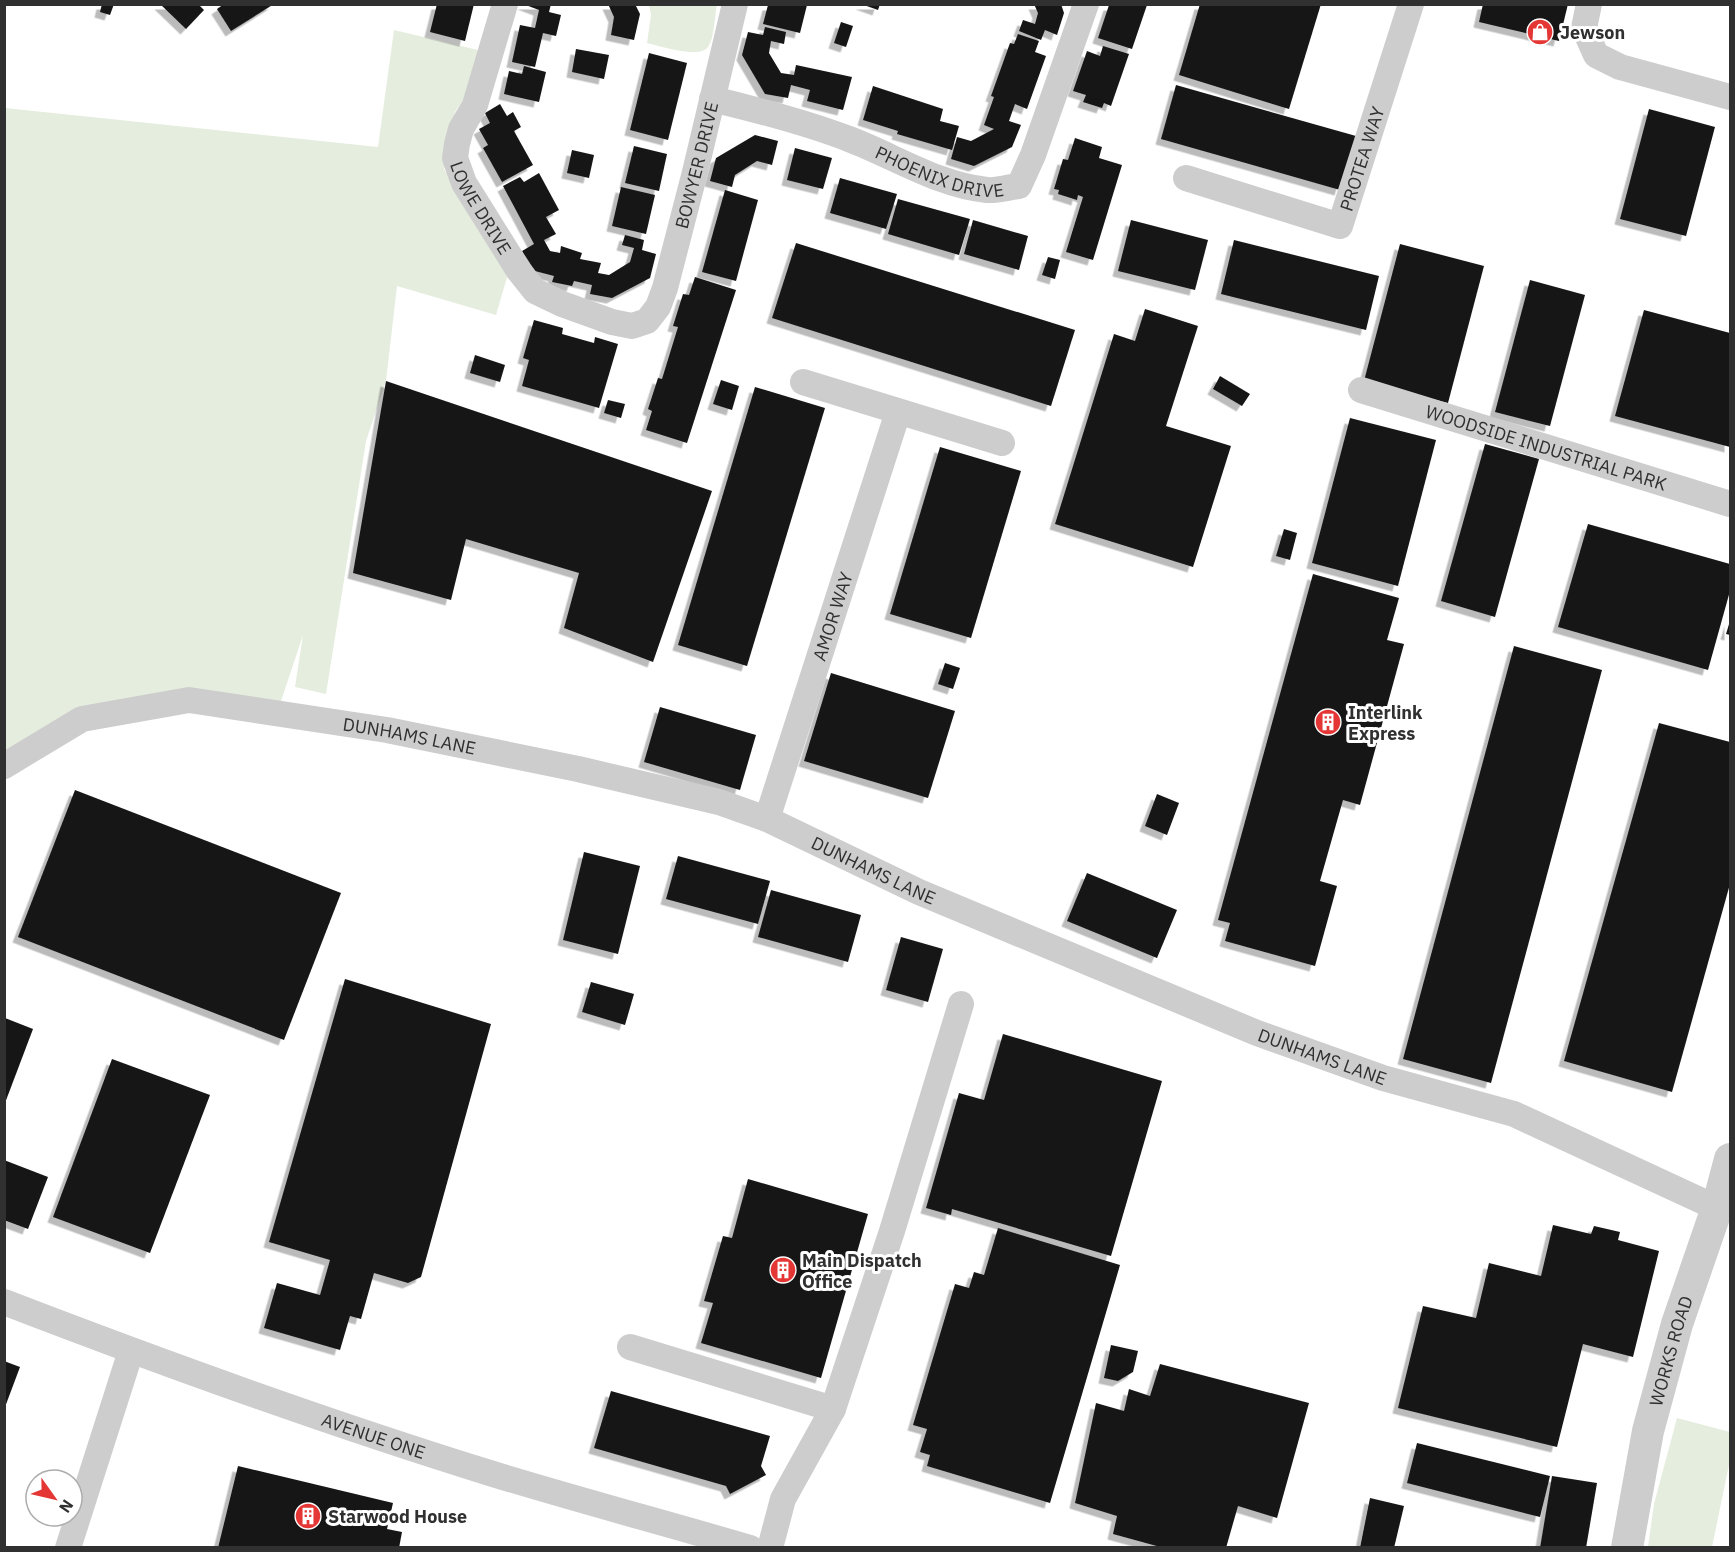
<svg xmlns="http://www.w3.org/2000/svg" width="1735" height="1552" font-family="'IBM Plex Sans',sans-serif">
	<defs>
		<filter id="shadow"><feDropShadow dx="-5.5" dy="5.5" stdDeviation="0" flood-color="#0004"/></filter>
	</defs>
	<rect width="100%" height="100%" fill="#fff"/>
	<g fill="#e5edde">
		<path d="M649,5H717C714,17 715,37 708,47C700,59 659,46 647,43L651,15Z"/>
		<polygon points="394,30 482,51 473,84 455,112 444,169 510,267 496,315 397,286 386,381 366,441 326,694 295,687 303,635 277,713 189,700 82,719 5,766 5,108 378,147"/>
		<polygon points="1677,1418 1730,1432 1730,1460 1712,1547 1648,1547 1654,1504"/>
	</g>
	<g fill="#171717" filter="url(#shadow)">
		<polygon points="102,4 114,4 110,15 100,12"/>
		<polygon points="160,4 198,4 204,10 186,29"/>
		<polygon points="224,4 274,4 231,31 217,9"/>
		<polygon points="437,4 474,4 465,41 430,32"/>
		<polygon points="523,4 551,4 549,12 561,15 556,36 543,33 535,67 512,62 520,25 535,28 539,10"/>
		<polygon points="608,4 635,4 640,14 634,40 611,35 614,17"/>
		<polygon points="861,4 880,4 878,10"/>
		<polygon points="1034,4 1061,4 1064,13 1057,35 1045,30 1041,40 1019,31 1023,20 1035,24 1038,13"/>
		<polygon points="1200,4 1321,4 1289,109 1179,75"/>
		<polygon points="1483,4 1568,4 1559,41 1479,22"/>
		<polygon points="768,5 807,5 800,33 763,24"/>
		<polygon points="1109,5 1125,6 1126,5 1147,5 1132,49 1098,38"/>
		<polygon points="841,22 853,26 846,47 834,43"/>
		<polygon points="765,27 786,32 784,44 771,41 769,53 781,73 794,75 796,65 852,77 843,110 807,101 810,90 791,85 788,98 765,94 742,55 748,32 763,35"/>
		<polygon points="1018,34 1039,41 1035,52 1046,56 1027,109 1015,104 1009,121 1021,125 1012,147 974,166 951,159 957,137 971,141 994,129 984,125 994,97 991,96 1010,43 1014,44"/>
		<polygon points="1103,46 1129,54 1111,106 1104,103 1102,108 1083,102 1086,95 1073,91 1087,51 1100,56"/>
		<polygon points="576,49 609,55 604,79 572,72"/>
		<polygon points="649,53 687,63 668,140 630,130"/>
		<polygon points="524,66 546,72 539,102 504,94 509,71 522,74"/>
		<polygon points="1176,85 1356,136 1340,190 1161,139"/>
		<polygon points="873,86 943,109 940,121 959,126 952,150 897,134 898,131 863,120"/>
		<polygon points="500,104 507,116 513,112 521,127 514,131 533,165 502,182 483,148 488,145 479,129 490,123 485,113"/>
		<polygon points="1649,109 1715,127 1686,236 1620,219"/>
		<polygon points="755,135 778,141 772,165 757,161 735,175 732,187 710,181 716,158"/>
		<polygon points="1075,138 1102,147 1099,158 1122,165 1093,260 1066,252 1083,197 1078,195 1077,200 1058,194 1059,190 1054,189 1063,159 1068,160"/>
		<polygon points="634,146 667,154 659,191 625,183"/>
		<polygon points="795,148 832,158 823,189 787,180"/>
		<polygon points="572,150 594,155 589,178 567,173"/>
		<polygon points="539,173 559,210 546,217 556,234 544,240 550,251 560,253 561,246 582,253 580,259 601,263 598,273 609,275 630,262 634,248 622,245 625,235 644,240 642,250 656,254 650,278 612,298 590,294 592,285 574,281 572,286 552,282 554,276 535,271 522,251 534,244 503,186 520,177 524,182"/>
		<polygon points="840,178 897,194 886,229 830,213"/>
		<polygon points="621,187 655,195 646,234 612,226"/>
		<polygon points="725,190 758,200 736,281 702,272"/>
		<polygon points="898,199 970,219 959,255 888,234"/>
		<polygon points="973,220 1028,236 1019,270 964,254"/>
		<polygon points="1131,220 1208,240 1195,290 1118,271"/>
		<polygon points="1234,240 1379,276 1366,330 1221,294"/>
		<polygon points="796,243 1075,330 1051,406 772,318"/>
		<polygon points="1400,244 1484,266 1448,403 1364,381"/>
		<polygon points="1048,257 1060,260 1055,279 1042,275"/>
		<polygon points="695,277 736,290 687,443 646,430 652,411 648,409 658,378 662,379 678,327 673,326 683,294 689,295"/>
		<polygon points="1530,280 1585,295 1550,426 1495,412"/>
		<polygon points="1145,309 1198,326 1166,426 1231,446 1193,567 1055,524 1114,334 1135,341"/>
		<polygon points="1644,310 1730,333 1730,447 1615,416"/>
		<polygon points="534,320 563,328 562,334 594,343 595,337 618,344 599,408 522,386 529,360 523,358"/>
		<polygon points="475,355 505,365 500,382 470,373"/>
		<polygon points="1220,376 1250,394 1242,406 1213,389"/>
		<polygon points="721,380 739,386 732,410 713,404"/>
		<polygon points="386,381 712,491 653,662 564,628 579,573 466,539 451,600 353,573"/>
		<polygon points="755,387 825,408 747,666 678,645"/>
		<polygon points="608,400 625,404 621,418 604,413"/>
		<polygon points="1350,418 1436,440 1398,586 1312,563"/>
		<polygon points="1485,444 1539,459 1495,617 1441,601"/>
		<polygon points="940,447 1021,471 971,638 890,614"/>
		<polygon points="1588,524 1730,564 1730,591 1708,670 1558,627"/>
		<polygon points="1284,529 1297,533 1290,560 1276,556"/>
		<polygon points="1313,574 1399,598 1387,640 1404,644 1360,805 1343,800 1320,881 1337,886 1315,966 1225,941 1230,923 1218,920"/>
		<polygon points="1730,621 1730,635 1726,634"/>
		<polygon points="1514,646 1602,670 1491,1083 1403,1059"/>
		<polygon points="945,663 960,668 953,689 938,684"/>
		<polygon points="831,673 955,711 928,798 804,761"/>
		<polygon points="660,707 756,735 740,790 644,762"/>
		<polygon points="1659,723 1730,742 1730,884 1672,1092 1564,1061"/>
		<polygon points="75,790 341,893 284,1040 18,937"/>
		<polygon points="1157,794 1179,803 1167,835 1145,826"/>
		<polygon points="584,852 640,866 618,954 563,940"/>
		<polygon points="678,856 770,881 758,924 666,899"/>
		<polygon points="1087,873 1177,910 1157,958 1067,921"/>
		<polygon points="771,890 861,915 848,962 758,937"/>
		<polygon points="901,937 943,949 928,1002 886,990"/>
		<polygon points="345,979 491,1024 421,1277 408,1283 374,1273 361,1319 350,1316 340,1350 264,1328 277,1283 320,1295 330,1260 269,1242"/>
		<polygon points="591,982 634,994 625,1025 582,1012"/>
		<polygon points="5,1018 33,1029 5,1103"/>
		<polygon points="1003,1034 1162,1081 1111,1256 952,1209 951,1215 926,1208 959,1093 984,1100"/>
		<polygon points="112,1059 210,1095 150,1253 53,1217"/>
		<polygon points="4,1160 48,1177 28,1229 4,1220"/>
		<polygon points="748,1179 868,1214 821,1378 701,1343 713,1303 704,1301 723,1236 732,1238"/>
		<polygon points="1553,1225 1591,1234 1594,1226 1620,1232 1618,1240 1659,1251 1633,1357 1583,1344 1557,1447 1398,1408 1423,1306 1476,1318 1489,1263 1541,1276"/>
		<polygon points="998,1228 1120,1265 1050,1503 927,1466 930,1455 920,1452 927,1429 913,1425 955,1284 969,1288 974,1272 984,1275"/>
		<polygon points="1111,1345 1138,1351 1133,1372 1118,1381 1104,1378"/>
		<polygon points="4,1361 20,1367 5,1407 4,1407"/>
		<polygon points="1160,1364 1309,1403 1277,1518 1238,1506 1226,1548 1164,1548 1113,1534 1117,1516 1075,1503 1096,1403 1124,1411 1129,1389 1150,1396"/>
		<polygon points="611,1391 770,1436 761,1466 766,1475 730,1494 726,1486 594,1448"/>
		<polygon points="1417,1443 1550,1476 1540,1517 1407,1483"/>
		<polygon points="238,1466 393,1503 387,1529 402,1532 399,1548 218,1548"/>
		<polygon points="1552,1476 1597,1483 1586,1548 1540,1548"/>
		<polygon points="1370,1498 1404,1506 1394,1548 1360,1548"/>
	</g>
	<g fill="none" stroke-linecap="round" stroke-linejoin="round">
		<g stroke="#cdcdcd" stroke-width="26">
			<path id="s1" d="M505,4L475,105L461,129L457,144L455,158L464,183L519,271L535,291L562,304L612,322L632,326L647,321L658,307L665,288L695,172L735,4"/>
			<polyline points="1589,4 1584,28 1596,55 1620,67 1730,97"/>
			<path id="s2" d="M712,99C758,110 805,122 849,139C894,156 938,185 987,190C997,191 1009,187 1019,186L1033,155L1086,4"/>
			<path id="s3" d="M1186,178L1340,226L1411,4"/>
			<polyline points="803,382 1002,443"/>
			<path id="s4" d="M1361,390L1730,504"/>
			<path id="s5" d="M4,766L82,719L189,700L387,730L578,769L719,802L767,819L919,892L1257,1033L1383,1078L1514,1114L1717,1208"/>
			<path id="s6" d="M767,819L898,412"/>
			<path id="s7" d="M4,1302C165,1364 328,1423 493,1474C578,1500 665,1523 750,1548"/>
			<polyline points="630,1347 833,1409"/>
			<polyline points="68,1548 131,1351"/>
			<polyline points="770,1548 783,1499 833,1409 892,1231 961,1004"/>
		</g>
		<path stroke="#cdcdcd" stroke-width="32" id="s8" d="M1627,1548L1648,1431L1677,1324L1717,1208L1730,1159"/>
	</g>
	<defs>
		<symbol id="shop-disc" viewBox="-11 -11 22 22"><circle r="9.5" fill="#e43635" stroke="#fff"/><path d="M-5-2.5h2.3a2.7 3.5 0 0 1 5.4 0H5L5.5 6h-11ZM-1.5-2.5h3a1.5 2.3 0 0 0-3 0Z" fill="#fff"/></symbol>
		<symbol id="building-disc" viewBox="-11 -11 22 22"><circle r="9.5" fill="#e43635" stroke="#fff"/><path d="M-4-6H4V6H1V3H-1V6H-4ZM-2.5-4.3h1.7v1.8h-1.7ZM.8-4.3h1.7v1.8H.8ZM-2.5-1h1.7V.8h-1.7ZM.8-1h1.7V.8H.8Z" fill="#fff"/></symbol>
	</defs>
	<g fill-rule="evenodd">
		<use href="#shop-disc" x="1525" y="17" width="30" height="30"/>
		<use href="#building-disc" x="1313" y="707" width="30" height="30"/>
		<use href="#building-disc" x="768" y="1255" width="30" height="30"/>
		<use href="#building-disc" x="293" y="1501" width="30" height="30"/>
	</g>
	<g text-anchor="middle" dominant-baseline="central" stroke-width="6" stroke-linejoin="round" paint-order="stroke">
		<g font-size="18" font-weight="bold" fill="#303030" stroke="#fff" text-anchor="start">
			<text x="1560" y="32">Jewson</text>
			<text x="1348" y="712">Interlink<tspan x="1348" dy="21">Express</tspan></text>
			<text x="802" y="1260">Main Dispatch<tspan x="802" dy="21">Office</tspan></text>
			<text x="328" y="1516">Starwood House</text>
		</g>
		<g font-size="18" fill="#303030" stroke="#fff">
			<text stroke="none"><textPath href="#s3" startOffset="232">PROTEA WAY</textPath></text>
			<text stroke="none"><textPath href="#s1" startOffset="603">BOWYER DRIVE</textPath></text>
			<text stroke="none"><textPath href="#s2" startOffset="240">PHOENIX DRIVE</textPath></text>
			<text stroke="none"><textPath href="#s1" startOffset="219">LOWE DRIVE</textPath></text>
			<text stroke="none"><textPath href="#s4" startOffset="194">WOODSIDE INDUSTRIAL PARK</textPath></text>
			<text stroke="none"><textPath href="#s6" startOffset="213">AMOR WAY</textPath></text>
			<text stroke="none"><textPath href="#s5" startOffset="423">DUNHAMS LANE</textPath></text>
			<text stroke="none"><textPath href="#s5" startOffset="909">DUNHAMS LANE</textPath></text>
			<text stroke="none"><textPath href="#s5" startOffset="1395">DUNHAMS LANE</textPath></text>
			<text stroke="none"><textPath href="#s8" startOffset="202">WORKS ROAD</textPath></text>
			<text stroke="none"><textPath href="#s7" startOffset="393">AVENUE ONE</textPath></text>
		</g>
	</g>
	<rect width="1735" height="1552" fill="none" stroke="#303030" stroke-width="12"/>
	<g transform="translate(54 1498) rotate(124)"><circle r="28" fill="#ffffff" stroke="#acacac" stroke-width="1.5"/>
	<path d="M0-4.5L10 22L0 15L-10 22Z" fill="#e43635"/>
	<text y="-9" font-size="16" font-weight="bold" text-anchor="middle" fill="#303030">N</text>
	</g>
</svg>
